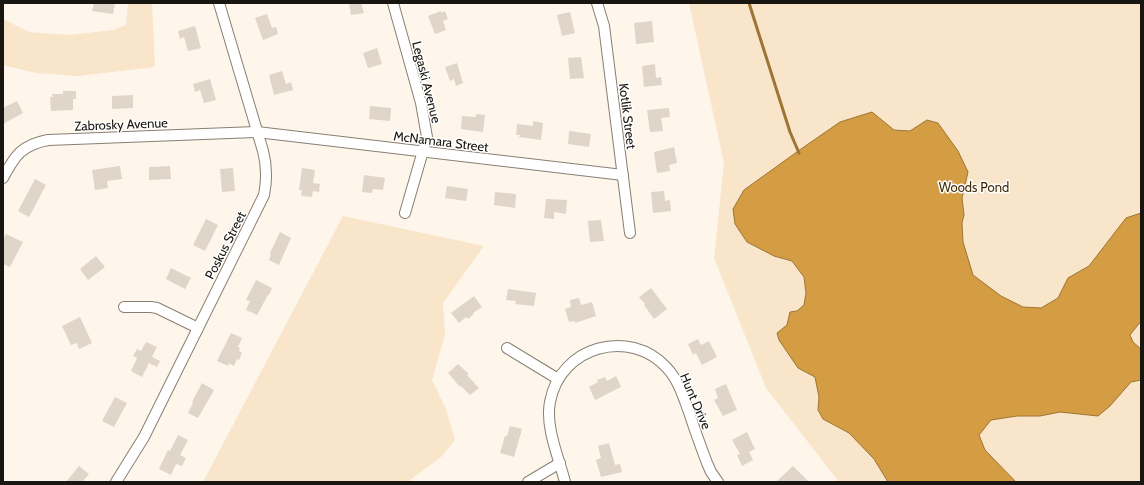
<svg xmlns="http://www.w3.org/2000/svg" width="1144" height="485" font-family="Cabin,sans-serif">
	<rect width="100%" height="100%" fill="#fef6eb"/>
	<g fill="#f9e5ca">
		<polygon points="128,3 152,3 155,67 78,76 36,73 3,65 3,19 29,32 69,35 113,30 126,25"/>
		<polygon points="689,3 1141,3 1141,482 994,482 757,181 774,256 792,261 804,277 806,293 804,305 797,311 790,312 787,325 778,333 798,368 815,376 819,397 818,410 823,419 849,433 874,459 888,482 839,482 766,388 714,258 724,163"/>
		<polygon points="343,216 484,246 443,303 445,335 432,380 446,409 455,440 441,457 409,481 397,482 203,482"/>
	</g>
	<polygon fill="#d59d43" stroke="#9d7434" points="872,112 894,130 910,131 927,120 938,123 958,151 968,172 962,198 964,215 962,223 963,242 973,275 1001,296 1023,307 1041,308 1058,298 1068,278 1089,266 1126,218 1141,213 1141,321 1130,335 1133,342 1141,349 1141,380 1131,382 1110,406 1098,416 1060,412 1040,416 1017,416 991,420 979,435 985,450 1016,482 888,482 874,459 849,433 823,419 818,410 819,397 815,377 798,368 779,340 777,333 787,325 790,312 797,311 804,305 806,293 804,277 792,261 774,256 747,242 735,224 733,209 744,190 801,149 840,122"/>
	<g fill="none" stroke-linecap="round" stroke-linejoin="round">
		<polyline stroke="#9d7434" stroke-width="3" points="749,3 790,132 799,153"/>
	</g>
	<g fill="#dfd5c8">
		<polygon points="94,3 115,3 113,14 92,11"/>
		<polygon points="349,3 361,3 364,13 351,15"/>
		<polygon points="441,11 441,13 445,11 448,19 443,21 446,30 435,34 428,16"/>
		<polygon points="570,12 575,33 562,36 557,15"/>
		<polygon points="267,14 272,28 276,27 278,34 263,40 255,18"/>
		<polygon points="652,21 654,42 636,44 634,23"/>
		<polygon points="195,26 201,48 188,51 184,37 180,39 178,31"/>
		<polygon points="377,48 382,64 368,68 363,53"/>
		<polygon points="581,57 584,78 570,79 568,58"/>
		<polygon points="457,63 463,83 456,86 454,79 450,81 445,67"/>
		<polygon points="655,64 656,78 661,77 662,85 644,87 642,66"/>
		<polygon points="282,71 286,84 291,82 293,90 274,95 269,75"/>
		<polygon points="210,79 216,100 204,103 200,90 195,92 193,84"/>
		<polygon points="63,91 76,91 76,99 73,99 73,110 51,111 50,97 53,97 52,94 63,94"/>
		<polygon points="133,95 133,108 112,109 112,96"/>
		<polygon points="17,101 23,113 3,124 3,108"/>
		<polygon points="370,106 391,108 390,121 369,119"/>
		<polygon points="669,108 670,117 661,118 663,131 650,132 647,110"/>
		<polygon points="476,114 485,115 483,132 461,129 462,116 476,117"/>
		<polygon points="533,121 543,123 541,140 519,137 520,135 516,135 517,124 533,126"/>
		<polygon points="569,131 591,134 589,147 568,144"/>
		<polygon points="674,147 677,163 669,165 670,171 657,173 654,152"/>
		<polygon points="120,166 122,179 107,181 108,188 95,190 92,170"/>
		<polygon points="170,166 171,179 149,180 149,167"/>
		<polygon points="233,168 235,191 222,192 220,169"/>
		<polygon points="302,168 315,170 313,183 320,184 319,192 313,191 312,197 301,196 302,190 299,190"/>
		<polygon points="364,175 385,178 383,190 373,189 372,193 362,192"/>
		<polygon points="35,179 46,185 29,217 18,211"/>
		<polygon points="447,186 468,189 466,201 445,198"/>
		<polygon points="664,191 665,201 670,200 671,211 653,213 651,192"/>
		<polygon points="495,192 516,194 515,208 494,205"/>
		<polygon points="546,199 567,200 566,214 554,212 554,219 544,218"/>
		<polygon points="206,219 218,225 205,251 193,245"/>
		<polygon points="601,220 604,241 590,242 588,221"/>
		<polygon points="280,232 291,238 279,265 269,260 271,254 270,253"/>
		<polygon points="6,234 23,242 10,267 3,264 3,240"/>
		<polygon points="96,256 105,267 88,280 80,269"/>
		<polygon points="171,268 191,278 185,289 166,279"/>
		<polygon points="256,280 272,288 269,295 268,295 257,315 246,310 250,301 246,300"/>
		<polygon points="651,288 667,309 654,319 644,305 645,304 639,297"/>
		<polygon points="508,289 536,293 534,306 515,304 516,301 506,300"/>
		<polygon points="474,296 482,307 473,313 474,314 468,319 466,317 459,323 451,313"/>
		<polygon points="579,298 581,305 592,302 596,316 575,323 575,321 569,322 565,309 571,307 570,300"/>
		<polygon points="80,317 92,343 79,349 77,343 71,345 62,326"/>
		<polygon points="231,333 242,338 238,347 240,348 239,351 242,353 239,360 237,359 234,366 229,363 228,366 217,361"/>
		<polygon points="698,339 701,345 709,341 717,357 702,365 696,353 693,355 688,344"/>
		<polygon points="146,342 157,347 152,357 160,361 157,367 149,363 142,377 131,371 137,358 133,356 137,349 141,351"/>
		<polygon points="458,364 469,374 467,375 479,388 470,395 461,386 460,387 448,373"/>
		<polygon points="616,376 621,387 595,400 589,387 598,382 597,380 605,377 607,381"/>
		<polygon points="202,383 214,390 198,418 188,413 193,403 192,402"/>
		<polygon points="726,384 737,410 723,416 714,400 718,398 715,389"/>
		<polygon points="115,397 127,403 114,427 102,421"/>
		<polygon points="510,426 522,429 514,457 500,453 505,436 507,436"/>
		<polygon points="747,432 755,449 749,452 753,460 742,466 737,455 740,454 732,440"/>
		<polygon points="178,435 188,440 180,455 186,458 182,466 176,464 171,475 159,469 168,450 170,451"/>
		<polygon points="609,443 615,465 620,464 622,472 601,477 596,460 601,458 598,446"/>
		<polygon points="79,466 89,474 82,482 66,482"/>
		<polygon points="793,466 809,482 776,482"/>
	</g>
	<g fill="none" stroke-linecap="round" stroke-linejoin="round">
		<defs>
			<g id="street">
				<polyline points="393,3 421,103 427,137 405,213"/>
				<polyline points="597,3 604,26 630,233"/>
				<path d="M3,178C15,155 22,145 48,140L257,132L623,175"/>
				<polyline points="124,307 151,307 157,308 198,328"/>
				<polyline points="507,348 558,379"/>
				<path d="M116,482L144,437L264,195C267,180 267,166 263,151L219,3"/>
				<polyline points="528,482 560,463"/>
				<path d="M565,482C559,458 545,427 550,402C560,346 630,327 667,368C679,381 684,399 690,415C695,431 701,447 707,463L711,472L718,482"/>
			</g>
		</defs>
		<use href="#street" stroke="#887f73" stroke-width="12"/>
		<use href="#street" stroke="#fff" stroke-width="10"/>
	</g>
	<g text-anchor="middle" dominant-baseline="central" stroke-width="3" stroke-linejoin="round" paint-order="stroke">
		<g font-size="13" fill="#191611" stroke="#fff">
			<text transform="translate(427 82) rotate(76)">Legaski Avenue</text>
			<text transform="translate(628 116) rotate(83)">Kotlik Street</text>
			<text transform="translate(121 124) rotate(-2)">Zabrosky Avenue</text>
			<text transform="translate(441 141) rotate(7)">McNamara Street</text>
			<text transform="translate(225 245) rotate(-63)">Poskus Street</text>
			<text transform="translate(696 401) rotate(67)">Hunt Drive</text>
		</g>
		<g font-size="13" fill="#412b03" stroke="#fff">
			<text x="974" y="187">Woods Pond</text>
		</g>
	</g>
	<rect width="1144" height="485" fill="none" stroke="#191611" stroke-width="8"/>
</svg>
